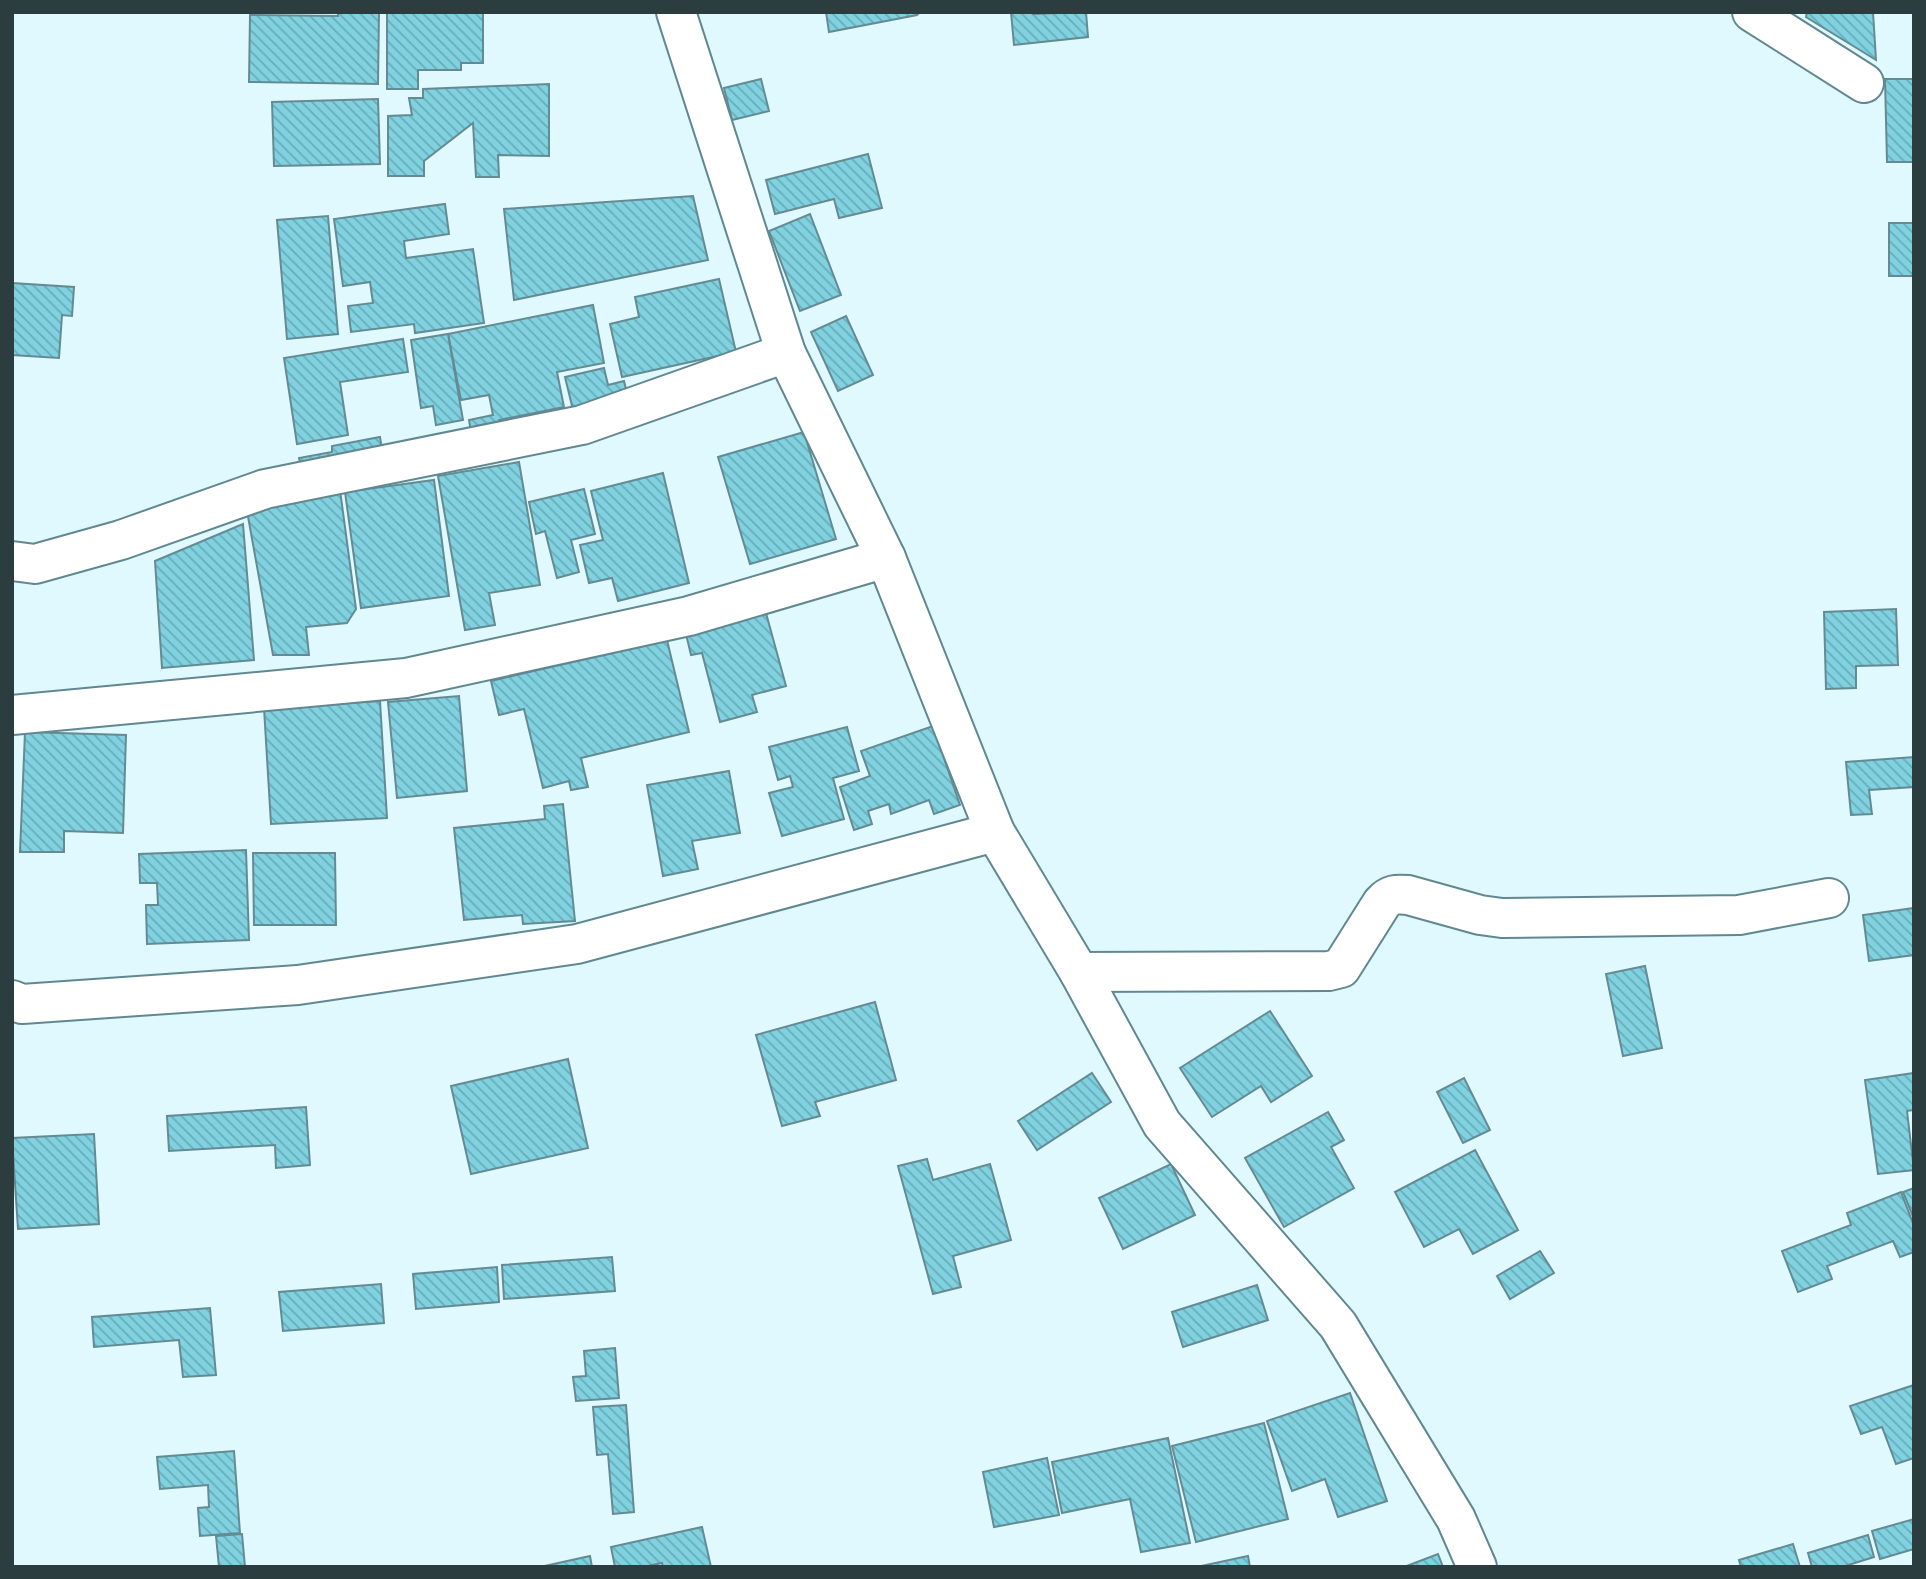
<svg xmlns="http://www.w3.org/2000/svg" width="1926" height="1579" font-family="Rubik,sans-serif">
	<defs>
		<pattern id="building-back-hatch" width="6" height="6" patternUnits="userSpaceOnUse" patternTransform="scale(1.75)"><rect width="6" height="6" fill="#80d2e1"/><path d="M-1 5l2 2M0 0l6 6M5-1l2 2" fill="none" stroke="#69acb8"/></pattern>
	</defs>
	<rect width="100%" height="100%" fill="#e0f9fe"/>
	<g fill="url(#building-back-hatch)" stroke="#648b93" stroke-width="2">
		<polygon points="338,12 379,12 378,84 249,82 250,15 338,16"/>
		<polygon points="387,12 483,12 483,63 461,63 461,70 418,70 418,89 387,89"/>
		<polygon points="826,12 920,12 917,15 829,32"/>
		<polygon points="1011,12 1032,12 1033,14 1086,12 1088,37 1014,45"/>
		<polygon points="1807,12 1873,12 1876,60 1806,17"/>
		<polygon points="761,79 769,111 732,120 724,88"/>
		<polygon points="1885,79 1914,79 1914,162 1887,162"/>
		<polygon points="549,84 549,156 498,155 499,177 476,177 473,123 424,161 424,176 388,176 388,116 412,115 409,98 423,98 423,89"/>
		<polygon points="378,99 380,164 274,166 272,102"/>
		<polygon points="868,154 882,208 839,218 834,199 775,214 766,180"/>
		<polygon points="693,196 708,260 514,300 504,209"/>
		<polygon points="445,204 449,234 404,241 406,258 473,249 484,323 415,333 414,324 351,332 348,306 373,303 370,282 343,286 334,219"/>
		<polygon points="810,214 841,295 800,311 769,231"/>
		<polygon points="328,216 338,334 287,339 277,220"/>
		<rect x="1889" y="223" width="25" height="53"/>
		<polygon points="719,279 736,352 622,377 610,324 639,317 635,297"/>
		<polygon points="12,283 74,287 72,316 62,315 59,358 12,355"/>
		<polygon points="593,305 604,363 557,372 564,407 499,420 502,438 473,444 469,420 493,415 489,395 461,400 448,334"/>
		<polygon points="846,316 873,375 838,391 811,332"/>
		<polygon points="448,334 463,420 436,425 433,406 421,408 411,340"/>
		<polygon points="403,339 408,372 340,382 348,435 297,444 284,358"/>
		<polygon points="604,368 608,385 624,381 629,401 574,414 565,377"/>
		<polygon points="804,432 836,539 750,564 718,457"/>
		<polygon points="380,437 384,462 303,478 299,458 332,452 332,446"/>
		<polygon points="519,462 540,585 489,593 495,625 465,630 438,476"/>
		<polygon points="663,473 689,583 618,601 612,578 589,583 580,545 603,540 591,491"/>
		<polygon points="434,480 449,596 361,608 345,492"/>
		<polygon points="584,489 595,534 571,540 579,572 557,578 545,531 536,534 529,502"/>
		<polygon points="340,490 356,609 347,623 306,627 309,655 273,655 247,511"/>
		<polygon points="243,524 254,660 162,668 155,561"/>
		<polygon points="1896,609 1898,665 1856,666 1856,688 1826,689 1824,612"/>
		<polygon points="766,613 786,686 752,695 757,712 720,722 702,653 691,655 686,634"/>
		<polygon points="667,640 689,732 581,758 588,787 571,790 569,781 543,788 524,709 499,715 491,681"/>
		<polygon points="459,696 467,791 397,798 388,702"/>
		<polygon points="380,701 387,818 271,824 264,708"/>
		<polygon points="933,726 960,805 934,814 929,800 891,814 889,804 868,811 872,824 854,830 840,787 870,776 861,751"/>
		<polygon points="847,727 859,771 833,778 844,819 782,836 769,793 793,787 790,776 778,780 769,747"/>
		<polygon points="25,732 126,735 123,833 64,831 64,852 20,852"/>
		<polygon points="1914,757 1914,787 1869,790 1872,814 1851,815 1846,762"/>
		<polygon points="729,771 740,833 692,841 698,869 663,876 647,785"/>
		<polygon points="563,804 575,921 523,924 522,915 464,920 454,828 545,819 544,806"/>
		<polygon points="246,850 249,940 147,944 146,905 158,905 157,883 140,883 139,854"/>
		<polygon points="253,853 335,853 336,925 254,925"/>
		<polygon points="1914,908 1914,955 1869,961 1863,915"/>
		<polygon points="1645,966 1662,1048 1623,1056 1606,974"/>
		<polygon points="875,1002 896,1080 815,1102 820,1116 782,1126 756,1035"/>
		<polygon points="1270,1011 1312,1076 1271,1102 1261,1086 1212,1117 1180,1068"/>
		<polygon points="568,1059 588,1148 471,1174 451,1086"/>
		<polygon points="1092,1073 1111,1102 1037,1150 1018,1121"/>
		<polygon points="1914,1073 1914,1110 1907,1111 1914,1170 1878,1174 1865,1080"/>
		<polygon points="1464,1078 1490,1130 1463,1143 1437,1092"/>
		<polygon points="306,1107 310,1165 276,1168 275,1145 169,1151 167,1116"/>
		<polygon points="1328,1112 1344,1140 1331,1147 1354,1188 1284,1227 1245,1158"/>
		<polygon points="94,1134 99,1224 18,1229 12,1138"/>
		<polygon points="1475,1150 1518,1230 1473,1254 1459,1229 1424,1247 1395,1192"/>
		<polygon points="927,1159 933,1180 990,1164 1011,1240 953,1256 961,1287 933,1294 898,1166"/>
		<polygon points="1171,1164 1195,1215 1123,1249 1099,1198"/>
		<polygon points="1914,1188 1914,1219 1903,1192"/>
		<polygon points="1901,1192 1914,1226 1914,1252 1900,1257 1893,1241 1827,1266 1832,1279 1798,1292 1782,1251 1851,1225 1847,1213"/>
		<polygon points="1540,1251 1554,1273 1510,1299 1497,1276"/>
		<polygon points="612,1257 615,1291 504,1299 502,1265"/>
		<polygon points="497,1267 499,1302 416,1309 413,1274"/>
		<polygon points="381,1284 384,1323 283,1331 279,1292"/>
		<polygon points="1257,1285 1268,1320 1183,1347 1172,1312"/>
		<polygon points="210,1308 216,1375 183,1377 179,1340 94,1347 92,1317"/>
		<polygon points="615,1348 619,1398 576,1401 573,1377 586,1376 584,1351"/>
		<polygon points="1914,1385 1914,1458 1896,1464 1882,1427 1861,1434 1850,1406"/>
		<polygon points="1350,1393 1387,1501 1338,1517 1325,1479 1292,1491 1267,1421"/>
		<polygon points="626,1405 634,1512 613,1514 608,1454 597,1455 593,1407"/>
		<polygon points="1264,1423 1288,1519 1196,1542 1172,1446"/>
		<polygon points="1168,1438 1190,1543 1141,1552 1130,1499 1062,1513 1052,1462"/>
		<polygon points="234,1451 240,1533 200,1536 198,1508 209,1507 208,1485 160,1489 157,1457"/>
		<polygon points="1047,1458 1059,1515 994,1527 983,1472"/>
		<polygon points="1914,1519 1914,1549 1880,1559 1872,1531"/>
		<polygon points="702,1527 711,1567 663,1567 662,1563 643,1567 615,1567 611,1547"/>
		<polygon points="242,1534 245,1567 219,1567 216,1536"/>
		<polygon points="1868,1535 1874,1557 1842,1567 1812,1567 1808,1553"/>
		<polygon points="1793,1544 1800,1567 1741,1567 1739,1560"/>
		<polygon points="1438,1554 1443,1567 1404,1567"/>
		<polygon points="590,1556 592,1567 540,1567"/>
		<polygon points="1248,1556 1250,1567 1201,1567 1201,1566"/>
	</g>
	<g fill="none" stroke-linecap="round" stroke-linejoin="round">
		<defs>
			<g id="minor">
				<polyline points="676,12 786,353 886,558 995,832 1079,972 1162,1124 1338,1325 1456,1519 1477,1567"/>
				<polyline points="1752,12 1864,83"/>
				<polyline points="12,561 35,564 121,540 265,489 582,425 786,353"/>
				<polyline points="12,715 406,678 689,616 886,558"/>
				<path d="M1079,972L1329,971L1341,968L1382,903C1390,894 1396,894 1408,895L1480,915L1502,918L1739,915L1829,898"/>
				<polyline points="12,1000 22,1004 298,985 577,944 995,832"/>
			</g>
		</defs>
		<use href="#minor" stroke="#618890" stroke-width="42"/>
		<use href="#minor" stroke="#fff" stroke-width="38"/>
	</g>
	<rect width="1926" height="1579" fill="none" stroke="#2c3d40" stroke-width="28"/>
</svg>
